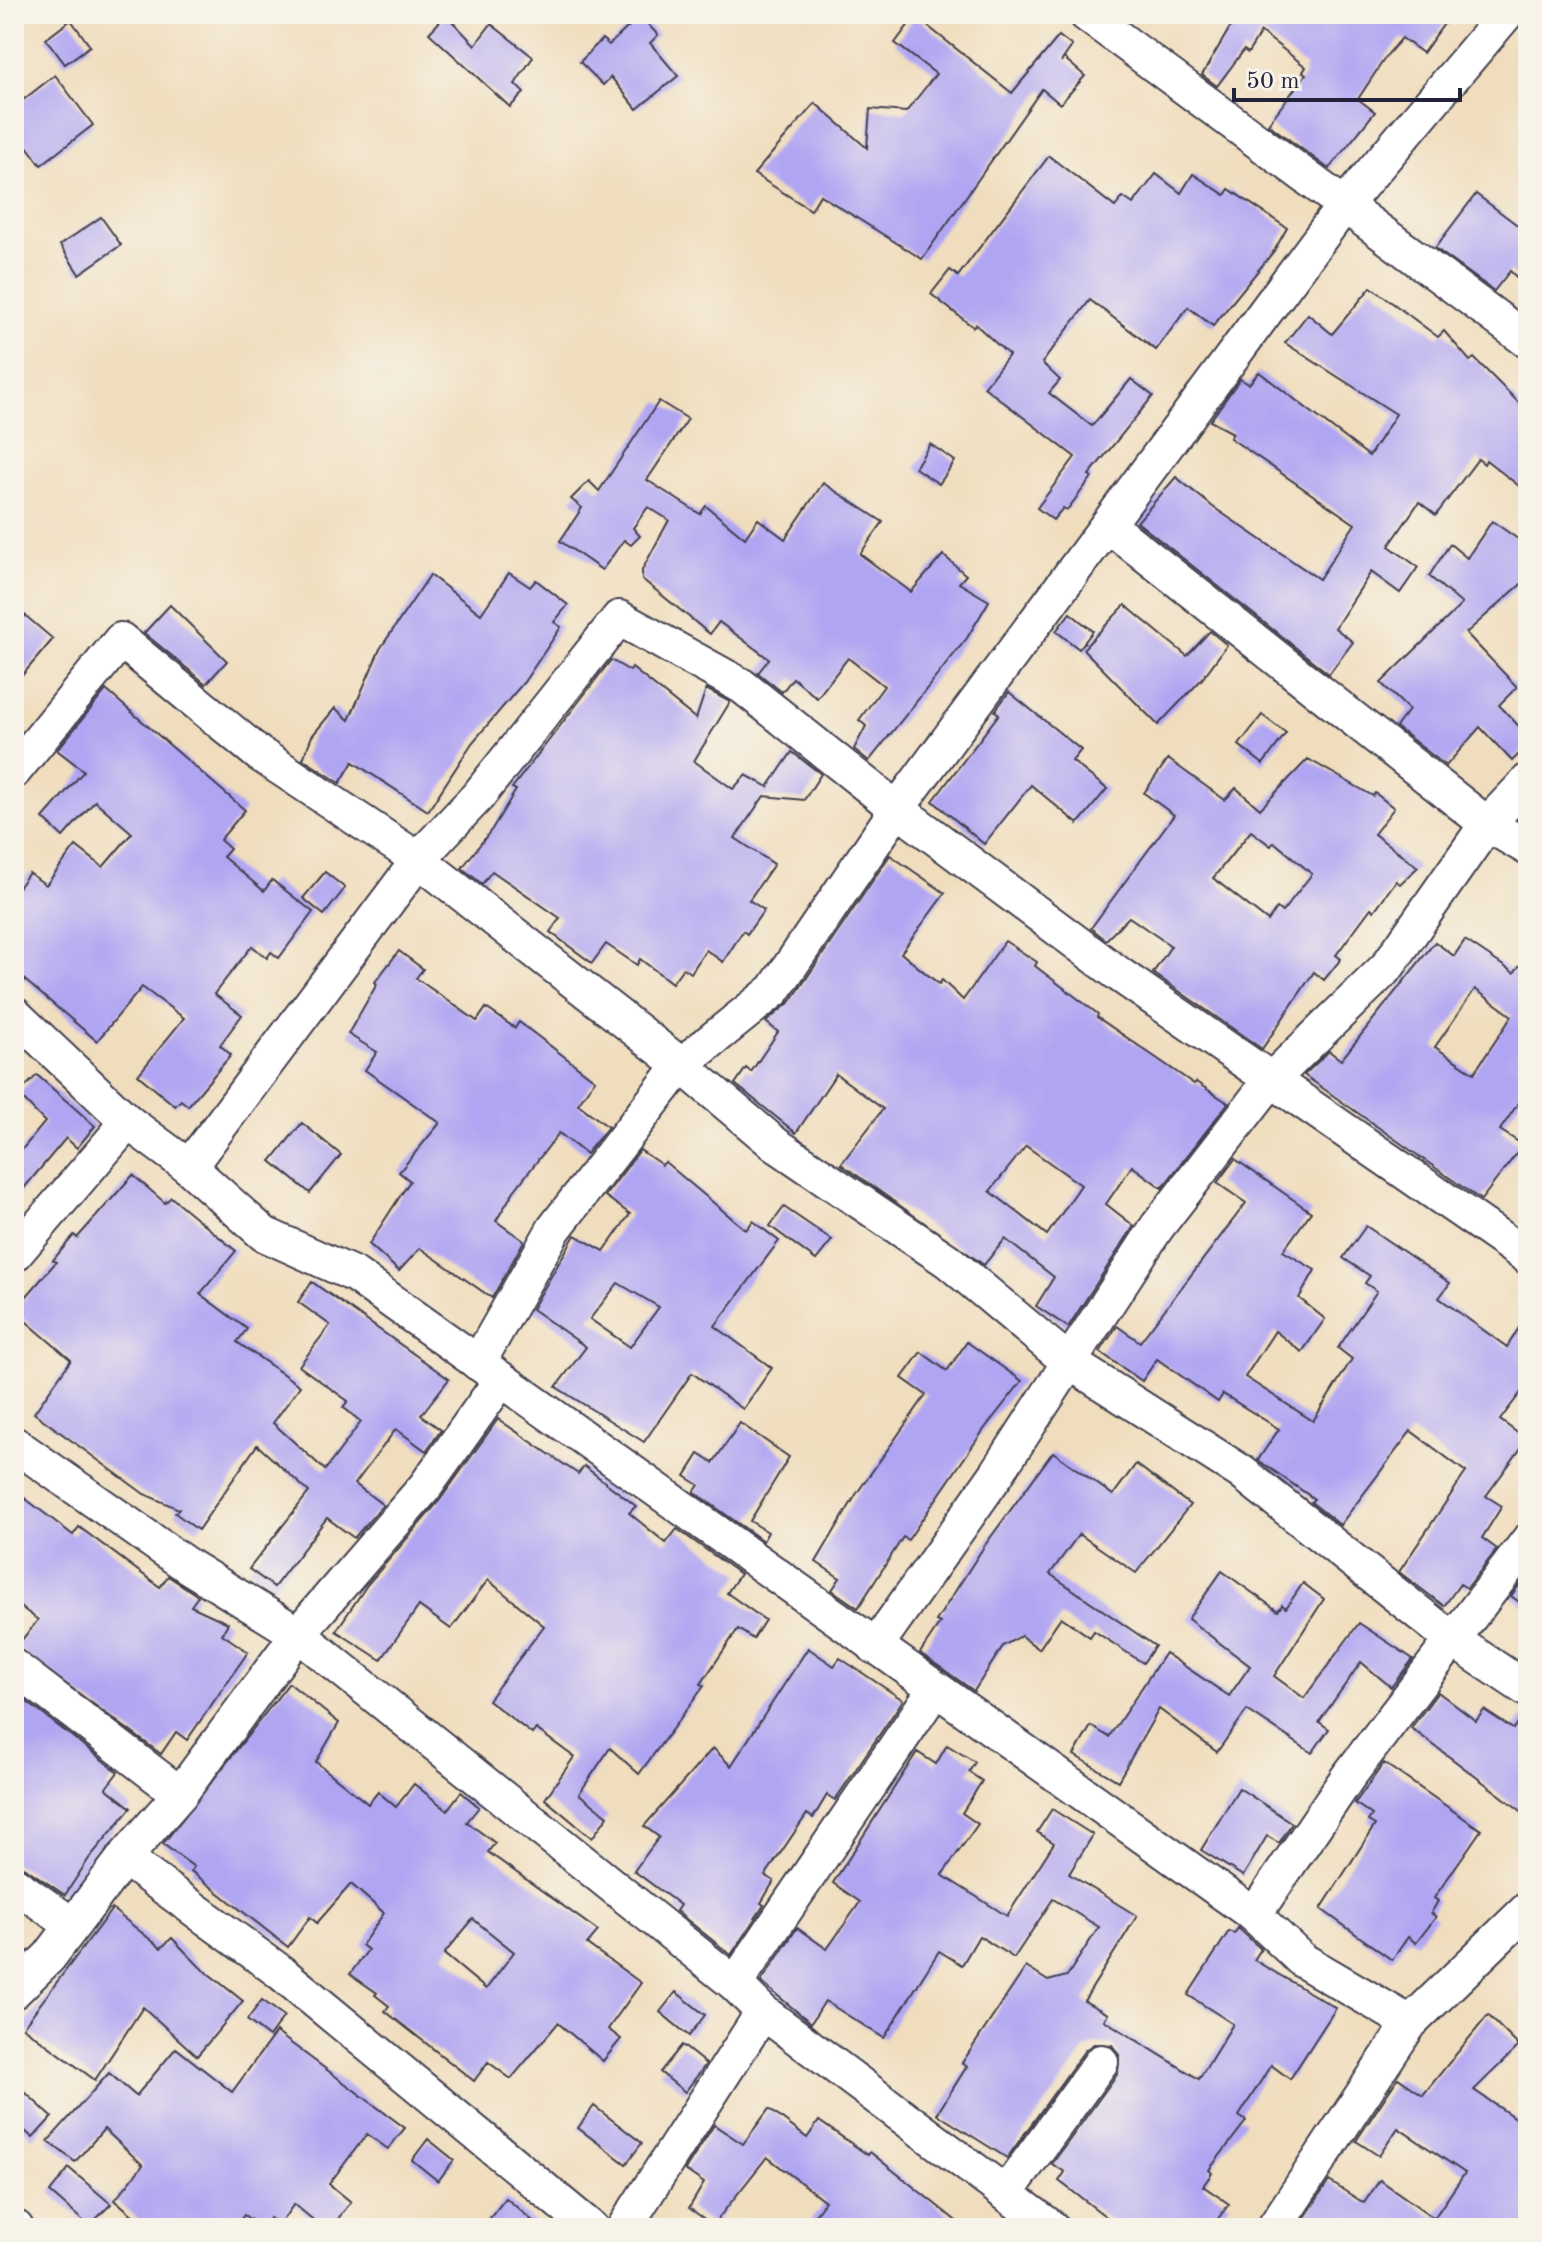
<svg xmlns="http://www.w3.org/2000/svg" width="1542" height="2242" font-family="'Old Standard TT',serif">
	<rect width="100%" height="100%" fill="#f7f3e8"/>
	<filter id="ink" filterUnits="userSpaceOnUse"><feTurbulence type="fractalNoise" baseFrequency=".0125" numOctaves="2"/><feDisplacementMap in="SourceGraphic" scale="16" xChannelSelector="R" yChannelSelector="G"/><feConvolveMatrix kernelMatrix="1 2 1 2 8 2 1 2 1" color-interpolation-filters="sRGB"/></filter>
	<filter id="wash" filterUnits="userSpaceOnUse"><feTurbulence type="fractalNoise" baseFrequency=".006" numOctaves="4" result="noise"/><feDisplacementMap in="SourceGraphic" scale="32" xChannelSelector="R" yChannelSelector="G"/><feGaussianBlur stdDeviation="1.8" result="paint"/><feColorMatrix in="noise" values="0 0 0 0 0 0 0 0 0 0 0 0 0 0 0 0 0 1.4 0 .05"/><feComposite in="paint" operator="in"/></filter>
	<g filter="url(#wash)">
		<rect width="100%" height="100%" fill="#f0ddbd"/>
		<g id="blocks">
			<g fill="#b0a5f2" fill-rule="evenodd">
				<polygon points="1238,14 1451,14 1423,53 1402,38 1387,55 1358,99 1375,112 1329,169 1268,124 1306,74 1303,72 1306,67 1261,32 1248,53 1244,50 1217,86 1202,75"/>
				<polygon points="446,15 475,45 491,24 533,57 515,84 524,93 510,107 429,33"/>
				<polygon points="640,16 658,35 650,43 678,76 637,109 611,77 603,85 580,62 602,39 609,45"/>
				<polygon points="915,16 1012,93 1059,36 1072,46 1061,62 1064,58 1085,76 1060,104 1042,89 922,259 820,195 811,210 754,174 815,103 867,148 870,109 906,112 936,74 895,43"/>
				<polygon points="71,20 90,46 65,64 46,39"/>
				<polygon points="55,75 93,125 41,165 14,129 14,107"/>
				<polygon points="1049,156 1115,207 1123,197 1133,204 1156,174 1181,193 1193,174 1225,195 1229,189 1287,228 1274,251 1213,326 1188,307 1156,350 1090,300 1042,363 1060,380 1049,393 1092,426 1131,379 1153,396 1089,475 1092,477 1067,510 1063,508 1053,520 1037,508 1075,457 984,387 1009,355 975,324 973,327 931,294 950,270 958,276"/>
				<polygon points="1476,194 1528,233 1528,288 1510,271 1494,291 1435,248"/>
				<polygon points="101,217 121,245 79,274 60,245"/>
				<polygon points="1371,287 1438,337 1444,331 1470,361 1474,358 1528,412 1528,493 1486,460 1484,464 1478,459 1436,515 1419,502 1389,546 1418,567 1400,593 1371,572 1335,628 1353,642 1329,674 1137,522 1176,477 1213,507 1319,579 1355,524 1230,438 1233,433 1210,421 1240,379 1249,384 1259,372 1369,456 1396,414 1285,343 1308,314 1332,334"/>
				<polygon points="659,401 688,419 647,480 700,514 706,506 745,538 758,519 785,539 823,483 883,522 860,554 911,592 943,555 966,575 959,583 989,601 967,638 869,761 854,749 866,726 859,720 884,686 848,658 817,698 793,678 782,692 758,673 769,659 719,622 710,634 642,579 642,570 669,520 648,507 633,528 640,536 631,545 624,540 602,570 560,541 582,508 571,499 589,481 599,491"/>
				<polygon points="930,444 955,461 939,484 915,468"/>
				<polygon points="1492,521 1528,546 1528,578 1466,633 1517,687 1499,705 1528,736 1528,745 1512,761 1480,727 1446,766 1396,727 1409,710 1381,683 1462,604 1429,576 1450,544 1467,558"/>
				<polygon points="509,573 530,587 536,580 568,605 554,622 561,627 524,682 472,743 428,811 353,762 340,783 303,759 312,736 335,708 349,720 380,649 430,575 481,614"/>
				<polygon points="170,605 227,661 206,684 144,633"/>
				<polygon points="1125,605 1187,656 1210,631 1227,645 1202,679 1158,725 1083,649"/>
				<polygon points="14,606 53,639 14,685"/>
				<polygon points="1070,613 1093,631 1079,649 1056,631"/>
				<polygon points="611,660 630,671 632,668 696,719 706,689 730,702 694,761 733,789 746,775 768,787 792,752 821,774 804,800 764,796 735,838 774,864 749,900 764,910 747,934 743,931 723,962 706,950 691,973 683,968 672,983 640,959 637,965 606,944 592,963 550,932 560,918 492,871 482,884 462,868 492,829 516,790 512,788"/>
				<polygon points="106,690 245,810 220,840 230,849 223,857 264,891 272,880 313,912 279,958 271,952 267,958 252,946 214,994 242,1015 220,1045 231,1055 188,1106 181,1100 175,1106 138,1075 184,1018 142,987 97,1041 14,971 14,893 29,873 46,885 76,846 103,867 132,833 95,801 63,837 43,818 84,771 57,750"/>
				<polygon points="1009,692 1081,750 1072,761 1107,789 1078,824 1031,785 984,844 933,801 999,714 995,711"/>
				<polygon points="1262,715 1286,733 1263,764 1239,745"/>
				<path d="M1168,759L1225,800L1236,788L1260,809L1308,759L1373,796L1375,793L1394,808L1374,834L1418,867L1400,884L1396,881L1374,911L1371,908L1336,955L1341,959L1324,980L1314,972L1262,1049L1153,973L1171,946L1129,917L1106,940L1091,928L1174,815L1144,793ZM1251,831L1271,846L1274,842L1312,874L1282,912L1277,908L1268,921L1213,878Z"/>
				<path d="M890,855L945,893L901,953L939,984L942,980L963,1000L1005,941L1037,962L1035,966L1098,1014L1097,1017L1194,1084L1196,1082L1228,1103L1162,1188L1132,1166L1106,1204L1134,1226L1068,1327L1036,1306L1054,1277L1005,1239L984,1265L841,1164L883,1109L836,1074L796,1133L735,1084L746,1068L751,1072L778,1032L766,1022L791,1001ZM1026,1146L1081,1185L1047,1235L990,1191Z"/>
				<polygon points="325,872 345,888 324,915 303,898"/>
				<path d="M1465,940L1514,973L1528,954V1089L1500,1130L1523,1145L1481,1200L1304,1075L1329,1051L1341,1060L1435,942L1454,956ZM1475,989L1512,1016L1474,1073L1435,1047Z"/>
				<polygon points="399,951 423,969 416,978 477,1021 486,1008 515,1028 519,1022 595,1080 578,1104 608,1127 586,1154 559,1133 514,1191 496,1221 524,1241 492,1298 420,1248 399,1271 369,1244 410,1181 399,1172 440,1123 365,1070 377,1052 348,1034 377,984 375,982"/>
				<polygon points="37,1075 95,1126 77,1148 66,1138 14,1200 14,1159 45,1122 18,1094"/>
				<polygon points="302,1123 341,1155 310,1193 271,1161"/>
				<path d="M640,1150L662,1165L665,1162L746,1230L753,1221L779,1241L715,1326L772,1368L743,1409L692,1373L644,1442L556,1387L586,1347L532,1309L575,1235L604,1251L630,1214L605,1196ZM618,1283L659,1307L630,1347L590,1319Z"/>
				<polygon points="1235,1159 1311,1212 1283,1251 1315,1270 1299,1298 1325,1319 1302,1352 1275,1331 1245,1377 1313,1421 1352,1359 1338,1348 1377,1291 1365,1283 1370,1276 1343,1258 1366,1226 1450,1283 1439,1298 1507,1347 1528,1313 1528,1383 1500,1420 1527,1440 1486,1496 1502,1506 1482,1538 1497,1549 1467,1588 1460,1584 1444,1606 1399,1572 1466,1472 1411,1431 1340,1525 1311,1502 1314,1499 1258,1460 1279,1429 1223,1394 1218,1402 1157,1359 1142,1381 1100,1352 1117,1326 1140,1342 1246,1203 1217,1183"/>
				<polygon points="133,1175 165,1203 171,1197 236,1251 200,1294 247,1329 237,1342 300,1386 273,1423 325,1470 361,1422 343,1407 348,1401 299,1366 330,1325 298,1302 312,1282 449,1379 421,1415 441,1430 426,1451 396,1429 355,1484 383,1505 354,1538 327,1518 274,1587 249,1569 309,1492 257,1445 198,1530 175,1513 179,1509 144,1494 34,1413 71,1360 14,1311 56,1262 53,1260 74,1235 77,1238"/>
				<polygon points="784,1207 832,1240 816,1260 770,1226"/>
				<polygon points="967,1342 1022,1381 985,1428 908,1540 903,1537 858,1608 832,1590 840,1578 816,1562 857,1493 926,1395 902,1378 921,1352 947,1371"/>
				<polygon points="498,1419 578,1474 584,1466 636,1506 629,1513 666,1543 677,1529 740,1574 727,1593 765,1620 753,1639 738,1629 701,1684 704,1686 639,1774 610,1748 579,1794 608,1816 592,1838 545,1799 574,1757 536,1729 532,1734 488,1700 544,1626 488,1580 451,1629 419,1606 381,1660 336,1631 367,1585 440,1500"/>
				<polygon points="740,1423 789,1457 750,1521 768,1532 763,1541 694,1492 699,1485 685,1476 699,1454 713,1463"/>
				<polygon points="1053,1452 1113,1495 1136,1464 1190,1505 1136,1573 1079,1534 1050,1574 1155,1646 1143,1663 1094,1631 1090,1637 1061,1617 1039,1649 1021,1636 1003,1646 974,1691 920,1653 940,1623 936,1621 985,1545"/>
				<polygon points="14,1490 73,1535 79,1527 160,1587 168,1576 198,1596 191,1606 228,1623 222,1634 248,1652 187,1740 176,1732 161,1754 16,1647 38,1620 14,1602"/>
				<polygon points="1222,1571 1278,1611 1282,1605 1286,1608 1303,1583 1324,1599 1274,1676 1304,1698 1359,1623 1413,1659 1391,1687 1361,1662 1319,1722 1329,1729 1312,1753 1247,1710 1217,1752 1159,1709 1118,1781 1074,1755 1091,1726 1109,1737 1165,1653 1229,1696 1250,1666 1188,1619"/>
				<polygon points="1528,1574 1528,1608 1511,1596"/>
				<polygon points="808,1648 834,1666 840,1658 903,1700 835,1800 827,1795 813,1818 807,1814 765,1876 774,1881 761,1903 764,1905 731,1955 676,1911 680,1905 634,1871 659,1837 644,1826 713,1748 731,1766"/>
				<path d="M289,1683L339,1723L316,1762L368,1804L378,1792L396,1807L414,1784L447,1810L461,1792L479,1807L467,1822L495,1843L488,1852L598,1931L587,1944L641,1983L608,2029L621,2039L603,2061L558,2023L511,2079L488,2062L474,2081L385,2011L389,2006L375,1995L377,1993L350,1974L368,1950L362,1945L384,1913L351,1884L317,1923L310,1917L288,1947L191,1871L194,1867L163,1844ZM473,1919L514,1952L486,1989L444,1954Z"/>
				<polygon points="14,1692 118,1772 106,1788 131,1808 90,1857 65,1895 25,1868 14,1864"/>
				<polygon points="1438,1692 1476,1721 1484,1710 1513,1729 1528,1710 1528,1816 1411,1728"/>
				<polygon points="947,1745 975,1762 969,1772 982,1781 962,1813 978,1824 942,1875 1007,1916 1054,1843 1037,1832 1052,1809 1093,1835 1069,1874 1137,1916 1084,2001 1108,2014 1104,2020 1199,2079 1233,2024 1188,1995 1229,1931 1234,1934 1238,1928 1261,1949 1254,1960 1336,2008 1290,2079 1271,2065 1239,2116 1246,2121 1209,2170 1212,2173 1203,2186 1229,2204 1211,2228 1121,2228 1059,2181 1065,2172 1052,2164 1118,2073 1119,2055 1112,2045 1094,2044 1085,2050 1007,2158 937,2114 967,2066 962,2063 1026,1967 1048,1981 1067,1976 1099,1927 1053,1899 1014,1958 979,1936 962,1965 939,1951 884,2038 825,2001 811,2023 761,1982 797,1928 827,1949 860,1902 833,1883 917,1752 936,1764"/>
				<polygon points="1384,1763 1481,1830 1434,1898 1438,1901 1431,1913 1436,1917 1416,1943 1408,1937 1392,1960 1321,1909 1375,1825 1368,1821 1372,1815 1355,1803"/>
				<polygon points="1239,1788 1292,1823 1279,1843 1267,1836 1243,1876 1201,1850"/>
				<polygon points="112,1909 161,1948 172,1938 200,1967 243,2001 197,2056 143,2007 95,2080 23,2027"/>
				<polygon points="676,1992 705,2015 689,2036 660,2012"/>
				<polygon points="262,2000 284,2016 269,2037 247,2020"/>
				<polygon points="1488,2015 1519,2046 1474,2090 1528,2127 1528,2228 1298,2228 1329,2181 1364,2203 1380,2180 1434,2218 1465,2173 1398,2128 1379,2156 1356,2141 1398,2078 1423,2095"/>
				<polygon points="276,2032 405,2128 388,2149 367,2134 329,2184 351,2202 331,2228 323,2228 294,2204 279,2225 270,2218 263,2228 244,2215 234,2228 148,2228 115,2200 143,2165 104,2129 75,2162 48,2141 109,2073 136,2096 176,2048 232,2092"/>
				<polygon points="682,2045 706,2064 685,2092 660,2072"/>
				<polygon points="14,2082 52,2117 33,2138 14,2121"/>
				<polygon points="594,2106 642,2143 626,2164 578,2128"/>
				<polygon points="769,2109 807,2138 819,2121 868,2155 870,2152 965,2228 805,2228 825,2201 767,2157 713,2225 689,2208 704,2183 685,2170 714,2125 743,2144"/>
				<polygon points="428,2139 454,2160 438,2181 412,2160"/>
				<polygon points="69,2168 111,2204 89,2226 50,2192"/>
				<polygon points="506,2198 541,2228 482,2228"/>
			</g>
		</g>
	</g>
	<g filter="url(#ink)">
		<use href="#blocks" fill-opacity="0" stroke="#413e4e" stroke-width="2"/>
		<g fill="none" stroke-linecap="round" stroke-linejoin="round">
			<defs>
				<g id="minor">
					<polyline points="1086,14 1528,341"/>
					<polyline points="1108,525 1487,824 1528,848"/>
					<polyline points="14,771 121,640 258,753 419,860 681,1065 775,1144 948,1261 1069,1362 1241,1472 1453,1640 1528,1690"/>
					<polyline points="14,1014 128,1122 189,1167 264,1234 355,1275 1254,1915 1302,1960 1410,2023"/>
					<polyline points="189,1167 423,854 478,796 619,618 742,686 897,809 1120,975 1528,1257"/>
					<polyline points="14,1255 128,1122"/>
					<polyline points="478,1363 554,1229 681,1065 774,990 897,809 1346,203 1506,14"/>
					<polyline points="14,1444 188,1566 298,1634 735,1984 763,2012 1052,2228"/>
					<polyline points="875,1647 996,1475 1157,1227 1271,1080 1387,967 1487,824 1528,781"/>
					<polyline points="14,1667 180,1794"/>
					<polyline points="124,1858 279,1971 591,2228"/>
					<polyline points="14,1884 71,1924"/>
					<polyline points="1254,1915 1348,1777 1528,1541"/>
					<polyline points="735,1984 935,1689"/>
					<polyline points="14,1991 49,1957 124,1858 180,1794 298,1634 425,1487 501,1380"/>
					<polyline points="1006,2193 1101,2062"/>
					<polyline points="14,2227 16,2228"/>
					<polyline points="624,2228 763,2012"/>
					<polyline points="1274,2228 1410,2023 1528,1909"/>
				</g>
			</defs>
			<use href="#minor" stroke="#413e4e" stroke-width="38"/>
			<use href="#minor" stroke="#fff" stroke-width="34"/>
		</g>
	</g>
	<rect width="1542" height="2242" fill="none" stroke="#f7f3e8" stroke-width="48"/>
	<path d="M1234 88v12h226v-12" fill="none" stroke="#22223b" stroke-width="4"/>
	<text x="1246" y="88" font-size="24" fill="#22223b" stroke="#f7f3e8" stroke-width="6" paint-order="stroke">50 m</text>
</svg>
